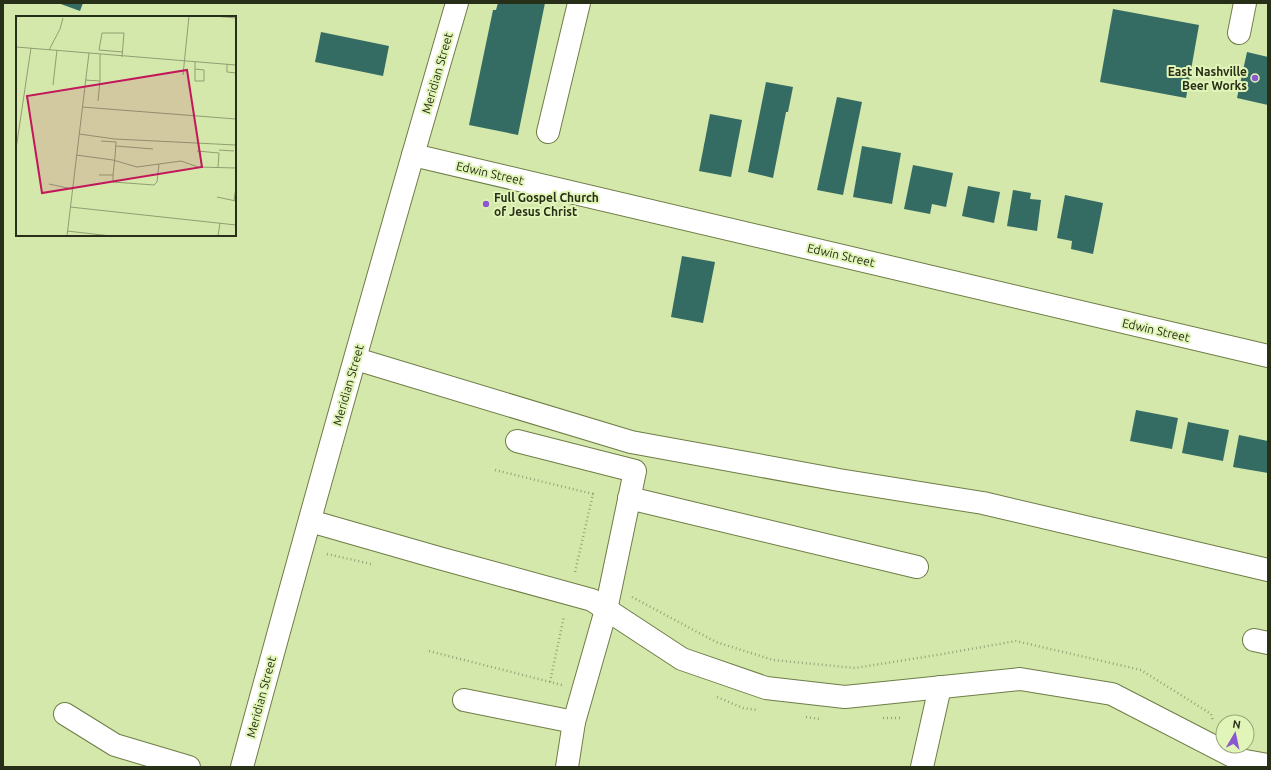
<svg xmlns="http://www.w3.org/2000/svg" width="1271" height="770" font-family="Ubuntu,sans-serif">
	<rect width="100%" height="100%" fill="#d5e8ac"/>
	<g fill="#346c63">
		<polygon points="58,3 83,3 80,11"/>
		<polygon points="498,3 545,3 518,135 469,125 493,10 496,10"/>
		<polygon points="1113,9 1199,25 1186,98 1100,82"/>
		<polygon points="321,32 389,46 383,76 315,62"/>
		<polygon points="1247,52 1268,57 1268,105 1237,98"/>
		<polygon points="766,82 793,87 788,112 786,112 773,178 748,172"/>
		<polygon points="837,97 862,102 843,195 817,190"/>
		<polygon points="710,114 742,120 731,177 699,171"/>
		<polygon points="862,146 901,153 892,204 853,197"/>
		<polygon points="913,165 953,173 946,207 932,204 930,214 904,209"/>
		<polygon points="968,186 1000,192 994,223 962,216"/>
		<polygon points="1013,190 1031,193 1030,199 1041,200 1037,231 1007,226"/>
		<polygon points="1065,195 1103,203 1093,254 1071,249 1072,241 1057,238"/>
		<polygon points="682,256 715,262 703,323 671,317"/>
		<polygon points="1136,410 1178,418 1172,449 1130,441"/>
		<polygon points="1188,422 1229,430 1223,461 1182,453"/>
		<polygon points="1239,435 1268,441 1268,473 1233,467"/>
	</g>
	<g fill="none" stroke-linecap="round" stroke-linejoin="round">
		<defs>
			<g id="minor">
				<polyline points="1239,33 1245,3"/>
				<polyline points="548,132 579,3"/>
				<polyline points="413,155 1268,356"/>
				<polyline points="356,359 631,442 839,480 983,503 1268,570"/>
				<polyline points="629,498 917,567"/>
				<polyline points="310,521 439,558 592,600 682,659 766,688 845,697 1020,679 1112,694 1240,760 1268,765"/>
				<polyline points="1254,640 1268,643"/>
				<polyline points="464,700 574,722 606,610 635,471 517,441"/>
				<polyline points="65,714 115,745 189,767"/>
				<path d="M242,767C311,512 383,257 457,3"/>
				<polyline points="567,767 574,722"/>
				<polyline points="922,767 940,687"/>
			</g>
		</defs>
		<use href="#minor" stroke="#6e7d46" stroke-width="24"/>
		<g stroke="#94a375" stroke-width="2.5" stroke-dasharray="1 3" stroke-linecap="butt">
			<polyline points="495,470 593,494 575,572"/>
			<polyline points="327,554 371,564"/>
			<polyline points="632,597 716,642 773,660 855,668 937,655 1016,641 1141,670 1211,714 1213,721"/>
			<polyline points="429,651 562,685"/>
			<polyline points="550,682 564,616"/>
			<polyline points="717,697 743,708 757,710"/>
			<polyline points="806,717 820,719"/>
			<polyline points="883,718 901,718"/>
		</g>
		<use href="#minor" stroke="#fff" stroke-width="22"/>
	</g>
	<g fill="#8c56ce" stroke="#e2f5b8" stroke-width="1.5">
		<circle cx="1255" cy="78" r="4"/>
		<circle cx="486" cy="204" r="4"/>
	</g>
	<g text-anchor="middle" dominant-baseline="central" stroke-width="4" stroke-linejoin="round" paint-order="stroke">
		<g font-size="12" font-weight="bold" fill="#282f18" stroke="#e2f5b8" text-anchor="end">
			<text x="1247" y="71">East Nashville<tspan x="1247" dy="14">Beer Works</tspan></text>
			<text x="494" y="197" text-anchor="start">Full Gospel Church<tspan x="494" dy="14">of Jesus Christ</tspan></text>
		</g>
		<g font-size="12" fill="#282f18" stroke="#e2f5b8">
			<text transform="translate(437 73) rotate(-74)">Meridian Street</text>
			<text transform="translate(490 173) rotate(13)">Edwin Street</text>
			<text transform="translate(841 255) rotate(13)">Edwin Street</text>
			<text transform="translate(1156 330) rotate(13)">Edwin Street</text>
			<text transform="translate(348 385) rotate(-74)">Meridian Street</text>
			<text transform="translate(261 697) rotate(-75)">Meridian Street</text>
		</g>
	</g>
	<g transform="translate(16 16)">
		<rect width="220" height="220" fill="#d5e8ac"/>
		<path fill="none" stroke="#909e71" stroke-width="1" d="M198,0L220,2M0,31L220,49M33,34L44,13L47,2M106,41L108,17H86L83,34L107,36M179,46V65H188V54L179,53M211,48V56L220,57M167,59L173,0M69,64L84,65L82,85M84,65V38M37,69L41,34M66,91L220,103M63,118L99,123L220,129M100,130L137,133M0,133L15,32M203,134L218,135M181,135L203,137L202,151M60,139L97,144L121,151L165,145L182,151L220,152M83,159H97L99,141L100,126L85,125M97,159V166L138,169L141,166L143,148M33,168L56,173M201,181L220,185M218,185L220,171M54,191L220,209M51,215L95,220M51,220L73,37M202,220L204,207"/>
		<path fill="#c2185b" fill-opacity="0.15" stroke="#c2185b" stroke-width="2" d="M171,54L186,151L26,177L11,80Z"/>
		<rect width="220" height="220" fill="none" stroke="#282f18" stroke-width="2"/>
	</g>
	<rect width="1271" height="770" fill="none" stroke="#282f18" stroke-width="8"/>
	<g transform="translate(1235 734) rotate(9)"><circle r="19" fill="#e2f5b8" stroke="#98a678"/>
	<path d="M0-3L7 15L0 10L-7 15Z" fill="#8c56ce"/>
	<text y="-6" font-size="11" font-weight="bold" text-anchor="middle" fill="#282f18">N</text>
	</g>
</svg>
